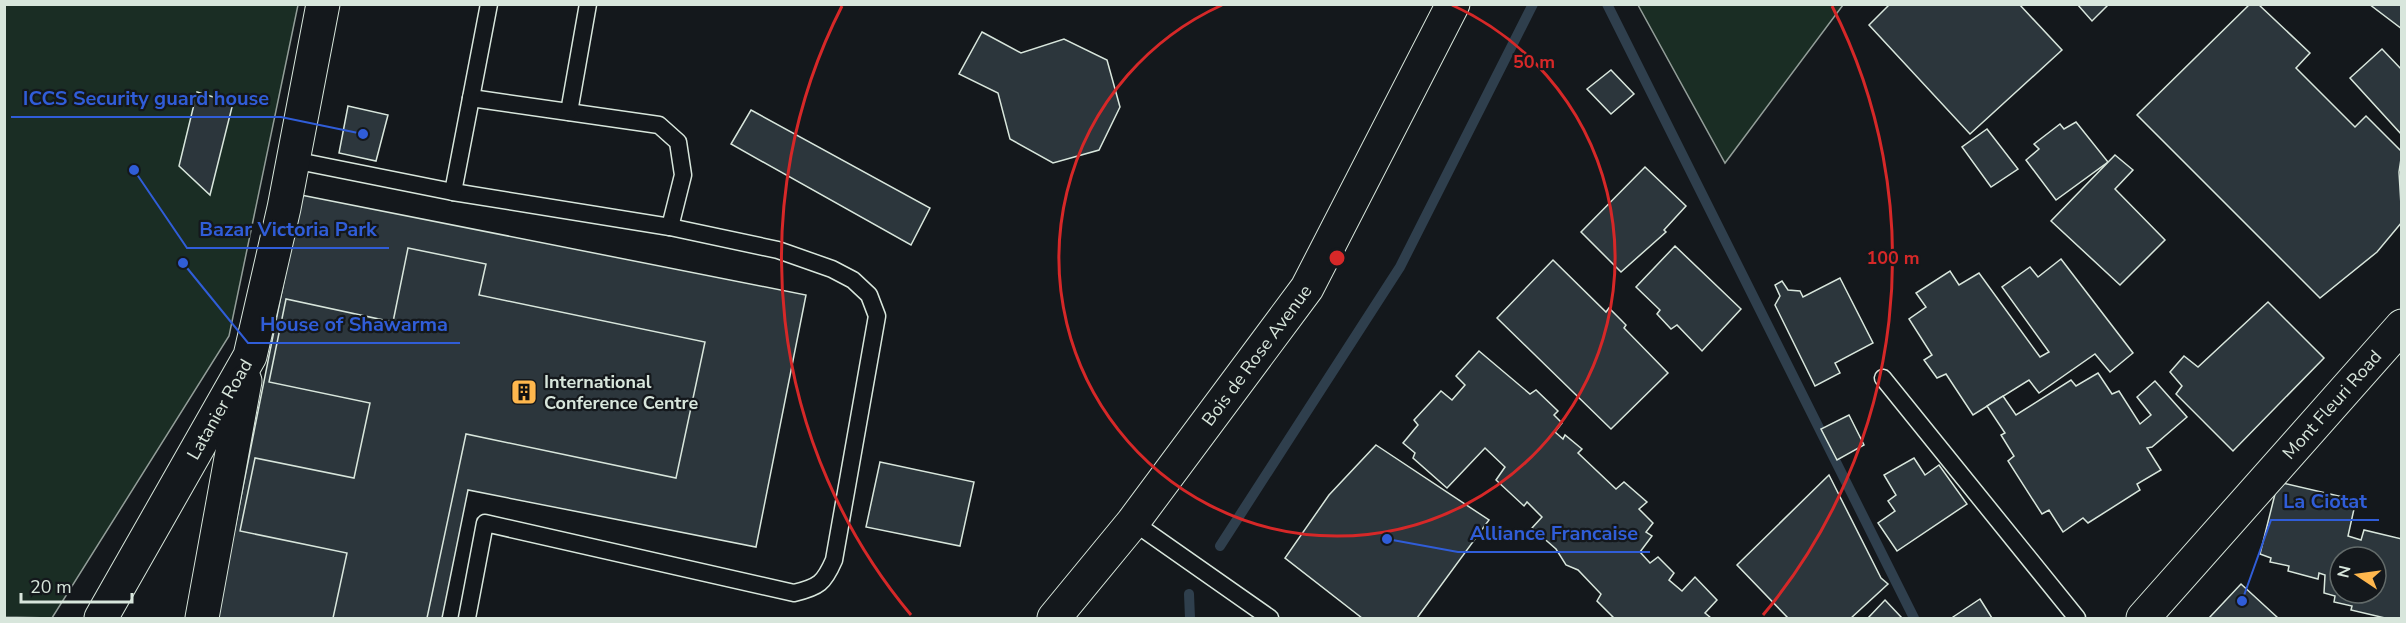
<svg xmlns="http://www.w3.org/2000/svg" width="2406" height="623" font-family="'Nunito Sans',sans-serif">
	<rect width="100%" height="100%" fill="#14181c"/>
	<g fill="#1a2d24" stroke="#939e99" stroke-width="1.5">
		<polygon points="4,5 298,5 229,336 52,618 5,617"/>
		<polygon points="1638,5 1843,5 1725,163"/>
	</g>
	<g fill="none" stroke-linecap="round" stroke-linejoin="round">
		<g stroke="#2f3f4d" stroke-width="10">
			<polyline points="1607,4 1914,618"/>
			<polyline points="1220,546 1400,267 1533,4"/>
			<polyline points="1189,594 1190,618"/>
		</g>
	</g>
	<g fill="#2c363c" stroke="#d8e6dc" stroke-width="1.5" fill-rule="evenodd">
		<polygon points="1890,4 2019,4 2062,50 1970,134 1869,25"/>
		<polygon points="2077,4 2109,4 2092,21"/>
		<polygon points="2250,4 2258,4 2310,53 2296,68 2355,127 2366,116 2402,152 2399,172 2402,222 2377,252 2320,298 2137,115"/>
		<polygon points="2369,4 2402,4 2402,29"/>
		<polygon points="982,32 1021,53 1064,39 1107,60 1120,107 1099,150 1053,163 1010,139 998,93 959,74"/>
		<polygon points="2382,49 2402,70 2402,135 2350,78"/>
		<polygon points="1611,70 1634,94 1611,114 1587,89"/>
		<polygon points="197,92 233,103 210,195 179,166"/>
		<polygon points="348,106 388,115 376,161 339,153"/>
		<polygon points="751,110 930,208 911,245 731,144"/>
		<polygon points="2076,122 2108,162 2056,200 2026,160 2039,149 2034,144 2060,124 2064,129"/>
		<polygon points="1987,129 2018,169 1991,187 1962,147"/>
		<polygon points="2115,155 2133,170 2115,189 2165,240 2120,285 2051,221"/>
		<polygon points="1645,167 1686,206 1664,230 1666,232 1621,272 1581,232"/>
		<polygon points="301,195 806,295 756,547 468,490 442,618 217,618"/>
		<polygon points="1675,246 1741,309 1702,351 1677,325 1671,329 1657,314 1660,310 1636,287"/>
		<polygon points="408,248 486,264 479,295 705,342 676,478 466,434 427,618 333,618 347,553 240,531 255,458 354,478 370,403 269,382 286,299 393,322"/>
		<polygon points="2061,259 2133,353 2110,372 2095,354 2039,393 2029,380 1973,415 1946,374 1937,378 1924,360 1932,355 1909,319 1926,307 1916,293 1950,271 1959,285 1979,273 2040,357 2049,352 2002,287 2030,267 2038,277"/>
		<polygon points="1553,260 1606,312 1609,308 1626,325 1624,328 1668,373 1611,429 1497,318"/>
		<polygon points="1840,278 1873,343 1835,363 1840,373 1815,386 1775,305 1780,296 1775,285 1782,281 1788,290 1800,291 1803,297"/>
		<polygon points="2268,302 2324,358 2233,451 2176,394 2182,386 2170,372 2184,356 2198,367"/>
		<polygon points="1479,351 1530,394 1536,390 1558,411 1554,415 1562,423 1555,432 1563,439 1565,435 1582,449 1578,453 1616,489 1624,482 1647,502 1639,509 1653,523 1646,532 1652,536 1640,552 1650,563 1658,557 1674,573 1669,580 1682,591 1695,577 1717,600 1705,613 1711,618 1611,618 1613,617 1597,601 1601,594 1578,570 1566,565 1556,549 1532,528 1542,517 1527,502 1524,506 1496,480 1505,467 1485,448 1447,488 1413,458 1415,453 1403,443 1418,425 1414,420 1441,391 1452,400 1465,385 1456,376"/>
		<polygon points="2098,373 2112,394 2119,391 2140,424 2151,415 2137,397 2155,381 2187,417 2152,447 2147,448 2161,470 2137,484 2140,490 2088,523 2083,518 2063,532 2049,510 2042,514 2008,461 2014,456 2001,435 2005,433 1987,406 2003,396 2016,415 2071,380 2076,386"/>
		<polygon points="1849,415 1864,445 1837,460 1821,429"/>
		<polygon points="1376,445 1489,520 1417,618 1362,618 1285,558 1329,495"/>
		<polygon points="1914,458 1925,475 1939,465 1967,504 1897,551 1878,523 1895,511 1888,501 1896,495 1884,475"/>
		<polygon points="880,462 974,482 960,546 866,527"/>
		<polygon points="1829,475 1881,578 1888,584 1851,618 1788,618 1737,565"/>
		<path d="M2278,482L2356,500L2348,536L2361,540L2364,530L2402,539V618H2385L2351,610L2352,606L2334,602L2335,596L2324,593L2325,575L2319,573L2318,579L2288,571L2289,566L2270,562L2271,558L2260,554ZM2340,557H2376V593H2340Z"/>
		<polygon points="2241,584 2278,618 2209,618"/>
		<polygon points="1980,599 1992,618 1954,618 1953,617"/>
		<polygon points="1885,600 1902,618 1868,618"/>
	</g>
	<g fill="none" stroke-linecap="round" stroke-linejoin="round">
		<defs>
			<g id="lane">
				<polyline points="471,98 659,125 678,142 683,175 670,227"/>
				<polyline points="569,112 588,4"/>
				<path d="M293,160L453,192L670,227L778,250L832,269L853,280L869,295L877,316L834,560C824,583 819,587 794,593L485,523L467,618"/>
				<polyline points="453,192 489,4"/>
				<polyline points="1883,378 2077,618"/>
				<polyline points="1133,522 1270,618"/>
			</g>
			<g id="secondary">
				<path id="s1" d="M101,618L250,356L284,208L323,4"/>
				<polyline points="202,618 245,381"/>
				<path id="s2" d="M2143,618L2402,326"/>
			</g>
			<g id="primary">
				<path id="s3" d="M1054,618L1133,522L1307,288L1453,4"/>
			</g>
		</defs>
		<use href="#lane" stroke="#d8e6dc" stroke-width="19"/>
		<use href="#secondary" stroke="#d8e6dc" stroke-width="35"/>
		<use href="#primary" stroke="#d8e6dc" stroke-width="35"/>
		<use href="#lane" stroke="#14181c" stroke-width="16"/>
		<use href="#secondary" stroke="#14181c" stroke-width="33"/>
		<use href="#primary" stroke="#14181c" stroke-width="33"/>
	</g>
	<g fill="none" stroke="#d62828" stroke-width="3">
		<path d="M1452 5A278 278 0 1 1 1222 5"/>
		<path d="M911 615A556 556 0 0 1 842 6M1832 6A556 556 0 0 1 1763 615"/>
	</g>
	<defs>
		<symbol id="building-square" viewBox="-11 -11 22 22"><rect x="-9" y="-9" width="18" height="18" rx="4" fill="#ffb74d" stroke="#14181c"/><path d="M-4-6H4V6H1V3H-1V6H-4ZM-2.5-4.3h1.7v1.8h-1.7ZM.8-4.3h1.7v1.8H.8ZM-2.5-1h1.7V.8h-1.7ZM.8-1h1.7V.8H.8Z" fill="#111"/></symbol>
	</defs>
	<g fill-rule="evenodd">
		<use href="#building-square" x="509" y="377" width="30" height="30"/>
	</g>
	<g text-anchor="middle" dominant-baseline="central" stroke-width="4.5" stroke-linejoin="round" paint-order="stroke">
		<g font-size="18" fill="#d8e6dc" stroke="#14181c">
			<text stroke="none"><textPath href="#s3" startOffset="332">Bois de Rose Avenue</textPath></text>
			<text stroke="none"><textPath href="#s2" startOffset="285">Mont Fleuri Road</textPath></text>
			<text stroke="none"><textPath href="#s1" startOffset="240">Latanier Road</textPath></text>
		</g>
		<g font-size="18" font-weight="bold" fill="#d8e6dc" stroke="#14181c" text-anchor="start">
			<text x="544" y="382">International<tspan x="544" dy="21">Conference Centre</tspan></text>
		</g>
	</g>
	<circle cx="1337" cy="258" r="9" fill="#d62828" stroke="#14181c" stroke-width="3"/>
	<g font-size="18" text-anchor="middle" font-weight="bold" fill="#d62828" stroke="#14181c" stroke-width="4.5" stroke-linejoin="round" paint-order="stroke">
		<text x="1534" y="68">50 m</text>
		<text x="1893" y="264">100 m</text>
	</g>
	<path fill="none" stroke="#305dd8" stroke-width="2" d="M363 134L281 117H11M134 170L187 248H389M183 263L248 343H460M2242 601L2271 520H2379M1387 539L1458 552H1650"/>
	<g fill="#305dd8" stroke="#14181c" stroke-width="2">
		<circle cx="363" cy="134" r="6"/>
		<circle cx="134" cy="170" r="6"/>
		<circle cx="183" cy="263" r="6"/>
		<circle cx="2242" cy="601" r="6"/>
		<circle cx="1387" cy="539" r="6"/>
	</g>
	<g font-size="20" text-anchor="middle" font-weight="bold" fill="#305dd8" stroke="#14181c" stroke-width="4.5" stroke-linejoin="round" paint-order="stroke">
		<text x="146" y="105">ICCS Security guard house</text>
		<text x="288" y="236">Bazar Victoria Park</text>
		<text x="354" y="331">House of Shawarma</text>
		<text x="2325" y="508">La Ciotat</text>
		<text x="1554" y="540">Alliance Francaise</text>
	</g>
	<rect width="2406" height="623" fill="none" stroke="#d8e6dc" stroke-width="12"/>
	<g transform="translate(2358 575) rotate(283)"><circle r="28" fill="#14181c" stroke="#626a69" stroke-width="1.5"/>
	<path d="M0-4.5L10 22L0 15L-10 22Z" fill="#ffb74d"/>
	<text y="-9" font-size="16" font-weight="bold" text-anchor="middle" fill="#d8e6dc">N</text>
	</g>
	<path d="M21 593v9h111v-9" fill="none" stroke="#d8e6dc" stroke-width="3"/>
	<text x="30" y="593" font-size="18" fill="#d8e6dc" stroke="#14181c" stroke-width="4.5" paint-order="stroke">20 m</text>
</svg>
